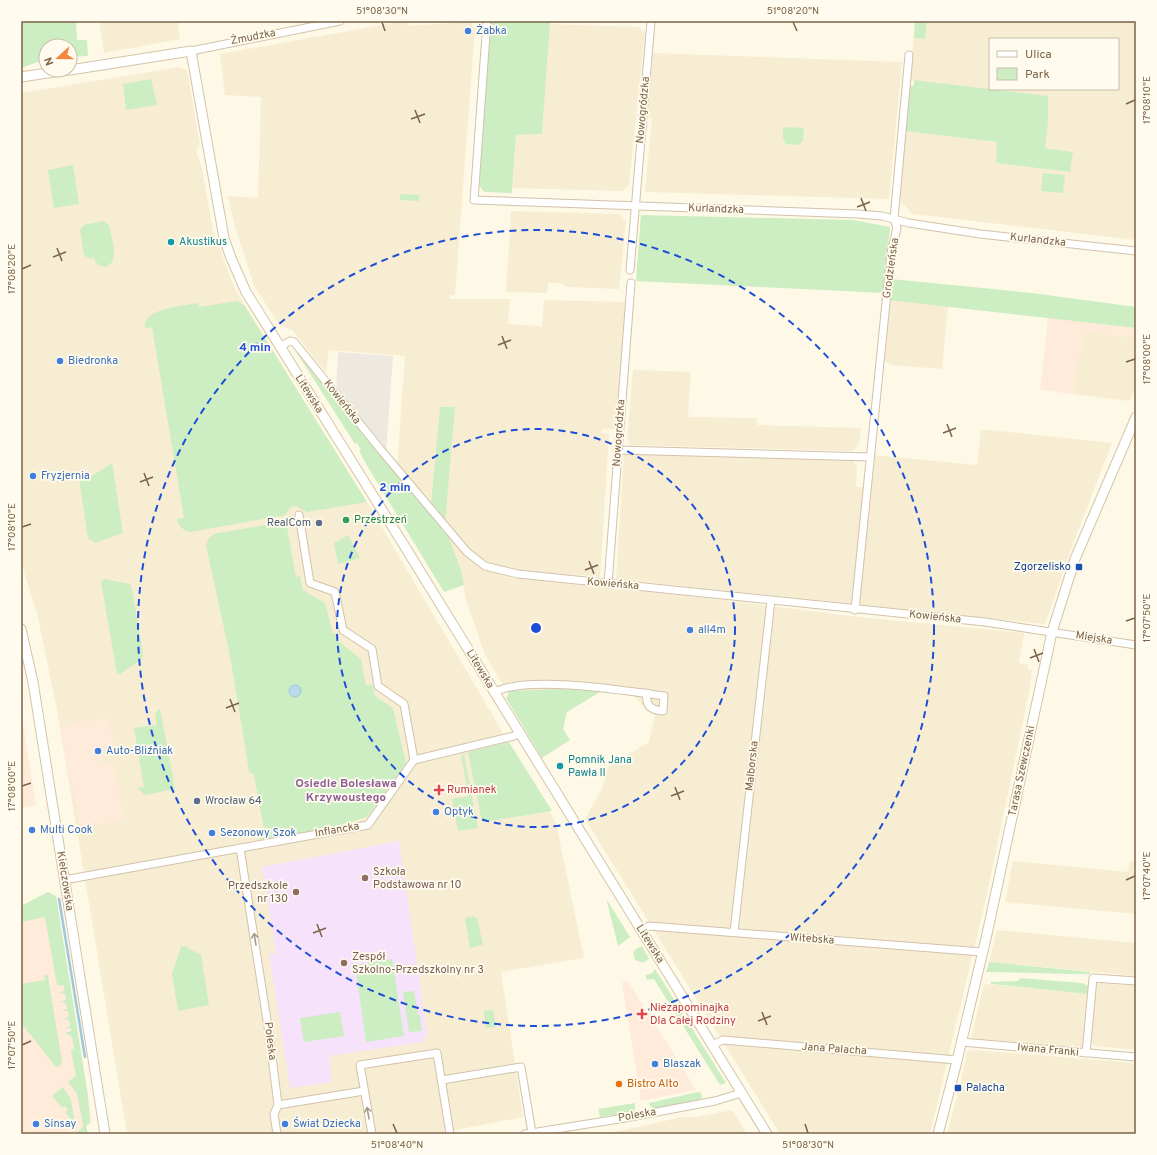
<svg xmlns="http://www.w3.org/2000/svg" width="1157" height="1155" font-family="Overpass,sans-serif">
	<rect width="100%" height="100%" fill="#fef9e6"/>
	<g fill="#f7edd3" fill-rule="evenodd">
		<polygon points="99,21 178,21 180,39 104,53"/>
		<polygon points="404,21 407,21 407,26 469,22 475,28 455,295 450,295 450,299 510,299 508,324 542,326 544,300 627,302 616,429 603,429 602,433 609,434 600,577 570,574 570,577 509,570 485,564 461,542 445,523 440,407 431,503 397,465 405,356 329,350 326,373 292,330 280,326 254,286 235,227 228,196 258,198 261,97 225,95 220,54"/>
		<path d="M915,21H1136V240L913,214L899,200L905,131L998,142L996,163L1069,172L1073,152L1045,148L1048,123L1047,96L910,80ZM990,39H1118V89H990Z"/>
		<polygon points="549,24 639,27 643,32 645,31 629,185 622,191 513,188 516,135 542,134"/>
		<polygon points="653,53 902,62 889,199 645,192 652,119 648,117"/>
		<polygon points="179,67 187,70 200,145 196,151 202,168 213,231 235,289 370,507 556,823 584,958 501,972 523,1117 435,1134 127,1134 57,710 37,613 21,562 21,93"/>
		<polygon points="511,211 620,214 626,221 619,289 567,287 560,283 548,283 547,293 506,292"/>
		<polygon points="888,300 948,306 942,369 891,365 882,360"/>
		<polygon points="1086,332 1136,338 1136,388 1129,401 1073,394 1078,359"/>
		<polygon points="633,370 691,372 688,417 757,418 757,425 861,428 859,445 853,451 630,445 627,438"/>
		<polygon points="981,429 1112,443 1071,549 1045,624 616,579 624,453 853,461 857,466 856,487 870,487 873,455 977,465"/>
		<polygon points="451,540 467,556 484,569 512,578 706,598 859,617 1024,633 1019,663 1028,664 1028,669 1032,670 1030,688 987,894 930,1134 780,1134 585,819 602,789 608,767 649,742 655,715 648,712 634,696 596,691 511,691 509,695 485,655 466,600 461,570 450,541"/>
		<polygon points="1013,861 1128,872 1130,861 1136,862 1136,914 1005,902"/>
		<polygon points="997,930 1136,943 1136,976 989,962"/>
		<polygon points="1100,983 1136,986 1136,1050 1095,1046 1091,1042 1096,986"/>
		<polygon points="984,984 1087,994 1083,1045 1081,1048 971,1038"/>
		<polygon points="976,1050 1136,1063 1136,1134 947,1134 961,1081 967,1051"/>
		<polygon points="732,1110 747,1134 606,1134 682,1117 697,1117"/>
	</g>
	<g fill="#ffebd9">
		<polygon points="1048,318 1136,328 1136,338 1086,332 1078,359 1073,394 1040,390"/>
		<polygon points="21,711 36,805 21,808"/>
		<polygon points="109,717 114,745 100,748 100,749 103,764 114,762 124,820 80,828 60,728 71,727 70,723 96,720"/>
		<polygon points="48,892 56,896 92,1121 76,1134 21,1134 21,906"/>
		<polygon points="627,980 672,1051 696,1090 641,1101 622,983"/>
	</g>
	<polygon fill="#eee9e0" points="338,352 393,356 386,453 336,390"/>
	<polygon fill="#f6e2fb" points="399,841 427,1032 423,1042 329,1056 332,1082 290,1088 269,954 276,953 262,867"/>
	<g fill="#cceec2">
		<polygon points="21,21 76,21 77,40 87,40 88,56 70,57 70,46 46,46 46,59 21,68"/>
		<polygon points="491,21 550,21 542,134 516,135 512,193 486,192 483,191 479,185"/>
		<polygon points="915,21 927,21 925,39 914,38"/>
		<polygon points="151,79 157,105 126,110 123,84"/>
		<polygon points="914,80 1048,96 1048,123 1045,148 1073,152 1070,172 996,163 997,142 905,131 910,87 914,85"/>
		<polygon points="783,127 804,128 803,141 799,145 786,144 783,138"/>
		<polygon points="73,165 79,204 54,208 48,170"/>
		<polygon points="1043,173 1065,175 1063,193 1041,191"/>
		<polygon points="400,194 419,195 419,201 400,200"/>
		<polygon points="641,215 853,220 890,227 884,293 636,281"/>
		<path d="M103,221L109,225C111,237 121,263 105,267L98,265L94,258L90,259L84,255L80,230L84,225Z"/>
		<polygon points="891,279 1032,293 1136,307 1136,328 888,300"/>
		<path d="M237,301L244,305L367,502L307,512L296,506L290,508L285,515L190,532C183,530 179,527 177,519L184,518L152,327L145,328C142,308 184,306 198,303L199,307Z"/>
		<polygon points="295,350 301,352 358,427 451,540 450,541 461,570 464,585 444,592 366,464 359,451 361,450 357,443 355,444"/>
		<polygon points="440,407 455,407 445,523 431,503"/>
		<polygon points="112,463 123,533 95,543 88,538 79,479 87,479"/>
		<polygon points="282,522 287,527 296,577 300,576 303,590 325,603 333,634 336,633 338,641 361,659 366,686 372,684 375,696 393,708 406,763 367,817 325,829 260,840 256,831 264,829 254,775 249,771 230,656 206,545 209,538 214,534"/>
		<polygon points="348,535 360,558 338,564 334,543"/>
		<polygon points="105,579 130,584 132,589 143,654 142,659 120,674 117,674 101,582"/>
		<polygon points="560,689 600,692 567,712 563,729 570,740 542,758 506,698 510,691"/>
		<polygon points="160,708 175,789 145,795 137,788 144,787 134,728 157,725 155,714"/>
		<polygon points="509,742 552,811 482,822 468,752"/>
		<polygon points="464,754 478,828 458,831 452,799 469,796 461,757"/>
		<polygon points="48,892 56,896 88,1096 90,1123 86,1126 88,1134 75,1134 82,1128 83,1124 77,1094 68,1082 76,1076 71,1051 74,1048 72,1037 65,1033 71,1031 71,1028 65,1028 70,1026 69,1020 63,1019 69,1017 68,1011 62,1011 67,1009 66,1003 60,1002 66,1000 65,994 59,993 64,991 64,985 57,985 45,917 21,922 21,906"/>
		<polygon points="607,900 630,937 618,946 607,902"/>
		<polygon points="473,916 477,918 483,945 470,948 465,918"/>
		<polygon points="184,946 201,955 209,1005 178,1011 172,974 181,947"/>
		<polygon points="642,946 649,959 643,963 635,960 633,953 636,949"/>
		<polygon points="392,959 404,1036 366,1042 355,965"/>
		<path d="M989,962L1090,972V974C1055,974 1021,972 986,972Z"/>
		<polygon points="655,969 726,1083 720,1085 654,979 647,980 645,975 651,974"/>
		<polygon points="44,974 48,976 62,1061 59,1067 56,1067 22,1024 21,984 45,980"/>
		<polygon points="1020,978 1082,983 1088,986 1087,994 991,984 991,982 1018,981"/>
		<polygon points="414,991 418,1015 420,1015 422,1031 409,1032 403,992"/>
		<polygon points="493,1010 496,1027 486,1028 484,1011"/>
		<polygon points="340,1012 344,1036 304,1042 300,1018"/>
		<polygon points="63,1087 71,1099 75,1124 65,1112 68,1110 65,1106 62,1108 52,1096"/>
		<polygon points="698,1092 701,1093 702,1099 655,1109 651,1107 649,1103"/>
		<polygon points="635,1103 635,1112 600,1117 598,1109"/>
	</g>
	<circle fill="#b8daeb" stroke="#9dc8dd" cx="295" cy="691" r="6"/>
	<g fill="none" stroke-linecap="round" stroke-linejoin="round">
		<polyline stroke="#9dc8dd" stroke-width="2.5" points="59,899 85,1057"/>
		<defs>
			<g id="street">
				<polyline points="487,21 474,200 858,214 882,216 909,223 980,234 1136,251"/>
				<polyline points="191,51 340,21"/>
				<polyline points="630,270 651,21"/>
				<polyline points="280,347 290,341 294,342 381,450 467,552 485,566 518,574 985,622 1136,645"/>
				<polyline points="618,450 870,457"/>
				<polyline points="299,515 310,583 335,592 343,630 372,649 378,686 404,704 414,760"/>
				<polyline points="608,584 631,283"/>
				<polyline points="855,610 891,253 897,228 894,219 909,55"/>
				<path d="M494,693C523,674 628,691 664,696L663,711C651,710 645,706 647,693"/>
				<polyline points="240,848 269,1033 278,1105 274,1114 277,1134"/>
				<polyline points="64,880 368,825 414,760 514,736 519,733"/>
				<polyline points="642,931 649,926 982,952"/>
				<polyline points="734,932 771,600"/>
				<polyline points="961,1042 1136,1057"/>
				<polyline points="712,1045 723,1040 957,1060"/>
				<polyline points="1086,1053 1093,978 1136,981"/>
				<polyline points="442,1080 521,1067 532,1133"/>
				<polyline points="278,1105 364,1091"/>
				<polyline points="372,1134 360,1065 437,1053 450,1134"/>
				<polyline points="525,1134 625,1118 715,1101 741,1093"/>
			</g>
			<g id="secondary">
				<polyline points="70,70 191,51 224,238 231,258 246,292 402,542 767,1134"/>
				<polyline points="21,77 67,70"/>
				<polyline points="21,629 33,682 105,1134"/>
				<polyline points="938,1134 956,1065 987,934 1052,632 1075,559 1136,417"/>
			</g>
		</defs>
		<use href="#street" stroke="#d2c2aa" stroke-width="9"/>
		<use href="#secondary" stroke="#d5c4a7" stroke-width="11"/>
		<use href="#street" stroke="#fff" stroke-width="7"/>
		<use href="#secondary" stroke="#fff" stroke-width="9"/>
	</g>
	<defs><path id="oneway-shaft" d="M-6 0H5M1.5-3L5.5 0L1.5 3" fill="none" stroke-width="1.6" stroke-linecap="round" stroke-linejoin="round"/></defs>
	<g stroke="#a99a87">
		<use href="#oneway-shaft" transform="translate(255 939) rotate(-99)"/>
		<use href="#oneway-shaft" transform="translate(368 1113) rotate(-100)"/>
	</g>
	<path fill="none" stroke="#7b6347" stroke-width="1.5" d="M382,22L385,31M793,22L797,31M1126,104L1135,100M415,110L420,123M411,119L425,114M861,198L866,211M857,207L870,202M57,248L62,261M53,257L66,252M22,269L31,265M502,336L507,349M498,345L511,340M1126,362L1135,359M947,424L952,437M943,433L956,428M144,473L149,486M140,482L153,477M22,527L31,524M589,561L594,574M585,570L598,565M1126,621L1135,618M1034,649L1039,662M1030,658L1043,653M230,699L235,712M226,708L239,703M22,786L31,783M675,787L680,800M671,796L684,791M1126,880L1135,876M317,924L322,937M313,933L326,928M762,1012L767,1025M758,1021L771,1016M22,1045L31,1041M393,1124L397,1133M805,1124L808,1133"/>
	<g fill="none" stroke="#1d4ed8" stroke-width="2" stroke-dasharray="7 5">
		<circle cx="536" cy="628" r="199"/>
		<circle cx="536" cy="628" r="398"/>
	</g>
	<g fill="#3f7fe0" stroke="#fffbee" stroke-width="1.5">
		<circle cx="468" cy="31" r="4"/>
		<circle cx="60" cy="361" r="4"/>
		<circle cx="33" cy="476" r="4"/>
		<circle cx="690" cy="630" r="4"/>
		<circle cx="98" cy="751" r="4"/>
		<circle cx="436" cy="812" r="4"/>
		<circle cx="32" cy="830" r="4"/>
		<circle cx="212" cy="833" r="4"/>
		<circle cx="655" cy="1064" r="4"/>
		<circle cx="36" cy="1124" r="4"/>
		<circle cx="285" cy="1124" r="4"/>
	</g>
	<g fill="#0f9aa8" stroke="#fffbee" stroke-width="1.5">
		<circle cx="171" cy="242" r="4"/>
		<circle cx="560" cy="766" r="4"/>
	</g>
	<circle fill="#2e9e5b" stroke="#fffbee" stroke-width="1.5" cx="346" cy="520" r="4"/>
	<g fill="#5c6f8a" stroke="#fffbee" stroke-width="1.5">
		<circle cx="319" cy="523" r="4"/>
		<circle cx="197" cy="801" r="4"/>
	</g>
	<g fill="#1a4fb4" stroke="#fffbee" stroke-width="1.5">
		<rect x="1075" y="563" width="8" height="8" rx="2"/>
		<rect x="954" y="1084" width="8" height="8" rx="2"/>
	</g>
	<g fill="#e0444e" stroke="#fffbee" stroke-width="1.5">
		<path d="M437 784h4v4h4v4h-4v4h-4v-4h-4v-4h4z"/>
		<path d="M640 1008h4v4h4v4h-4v4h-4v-4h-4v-4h4z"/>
	</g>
	<g fill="#8d6e63" stroke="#fffbee" stroke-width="1.5">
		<circle cx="365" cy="878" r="4"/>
		<circle cx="296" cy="892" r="4"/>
		<circle cx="344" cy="963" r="4"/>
	</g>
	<circle fill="#e8710a" stroke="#fffbee" stroke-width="1.5" cx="619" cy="1084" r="4"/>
	<g text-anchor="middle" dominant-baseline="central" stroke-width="3.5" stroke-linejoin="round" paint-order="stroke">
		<g font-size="11" fill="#366cbe" stroke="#fffbee" text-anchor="start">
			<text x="476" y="31">Żabka</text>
			<text x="68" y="361">Biedronka</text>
			<text x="41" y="476">Fryzjernia</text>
			<text x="698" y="630">all4m</text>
			<text x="106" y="751">Auto-Bliźniak</text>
			<text x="444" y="812">Optyk</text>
			<text x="40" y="830">Multi Cook</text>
			<text x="220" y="833">Sezonowy Szok</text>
			<text x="663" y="1064">Blaszak</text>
			<text x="44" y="1124">Sinsay</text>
			<text x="293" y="1124">Świat Dziecka</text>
		</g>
		<g font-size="11" fill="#7b6347" stroke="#fffbee">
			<text transform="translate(253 37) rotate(-11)">Żmudzka</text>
			<text transform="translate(643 110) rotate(-85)">Nowogródzka</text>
			<text transform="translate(716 209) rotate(2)">Kurlandzka</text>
			<text transform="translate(1038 240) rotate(6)">Kurlandzka</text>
			<text transform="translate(891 268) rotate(-82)">Grodzieńska</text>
			<text transform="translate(309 394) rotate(58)">Litewska</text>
			<text transform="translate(342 402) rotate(52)">Kowieńska</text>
			<text transform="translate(619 433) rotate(-86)">Nowogródzka</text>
			<text transform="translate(613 584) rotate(5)">Kowieńska</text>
			<text transform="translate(935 617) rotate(6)">Kowieńska</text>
			<text transform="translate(1094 638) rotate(9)">Miejska</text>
			<text transform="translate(480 669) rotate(59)">Litewska</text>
			<text transform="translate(752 766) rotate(-84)">Malborska</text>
			<text transform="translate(1022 771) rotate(-78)">Tarasa Szewczenki</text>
			<text transform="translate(337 830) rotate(-10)">Inflancka</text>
			<text transform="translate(65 881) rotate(81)">Kiełczowska</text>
			<text transform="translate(812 939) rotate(4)">Witebska</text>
			<text transform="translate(650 944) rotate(58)">Litewska</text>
			<text transform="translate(270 1041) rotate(83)">Poleska</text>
			<text transform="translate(834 1049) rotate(4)">Jana Palacha</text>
			<text transform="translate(1048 1050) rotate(5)">Iwana Franki</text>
			<text transform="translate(637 1115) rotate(-10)">Poleska</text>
		</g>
		<g font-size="11" fill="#0d838f" stroke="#fffbee" text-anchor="start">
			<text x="179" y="242">Akustikus</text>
			<text x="568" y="760">Pomnik Jana<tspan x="568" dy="13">Pawła II</tspan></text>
		</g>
		<g font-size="11" fill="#27864d" stroke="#fffbee" text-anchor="start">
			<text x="354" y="520">Przestrzeń</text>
		</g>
		<g font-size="11" fill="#4e5e75" stroke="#fffbee" text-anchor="end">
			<text x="311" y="523">RealCom</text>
			<text x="205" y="801" text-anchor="start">Wrocław 64</text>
		</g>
		<g font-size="11" fill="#164399" stroke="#fffbee" text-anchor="end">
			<text x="1071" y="567">Zgorzelisko</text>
			<text x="966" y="1088" text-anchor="start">Palacha</text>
		</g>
		<g font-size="11" fill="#be3a42" stroke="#fffbee" text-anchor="start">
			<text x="447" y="790">Rumianek</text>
			<text x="650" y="1008">Niezapominajka<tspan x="650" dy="13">Dla Całej Rodziny</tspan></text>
		</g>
		<g font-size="11" fill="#785e54" stroke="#fffbee" text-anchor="start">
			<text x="373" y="872">Szkoła<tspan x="373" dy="13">Podstawowa nr 10</tspan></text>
			<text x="288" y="886" text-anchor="end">Przedszkole<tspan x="288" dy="13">nr 130</tspan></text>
			<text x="352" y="957">Zespół<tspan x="352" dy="13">Szkolno-Przedszkolny nr 3</tspan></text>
		</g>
		<g font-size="11" fill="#c56008" stroke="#fffbee" text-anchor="start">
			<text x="627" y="1084">Bistro Alto</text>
		</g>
		<g font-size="12" font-weight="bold" fill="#8e5f98" stroke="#fffbee">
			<text x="346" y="784">Osiedle Bolesława<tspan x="346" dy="14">Krzywoustego</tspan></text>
		</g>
	</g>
	<circle cx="536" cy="628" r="6" fill="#1d4ed8" stroke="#fffbee" stroke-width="2"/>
	<g font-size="12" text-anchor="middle" font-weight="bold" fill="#1d4ed8" stroke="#fffbee" stroke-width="3.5" stroke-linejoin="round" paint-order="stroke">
		<text x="255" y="351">4 min</text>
		<text x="395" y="491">2 min</text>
	</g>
	<rect width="1157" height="1155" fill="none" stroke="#fffbee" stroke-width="44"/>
	<rect x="989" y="38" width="130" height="52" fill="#fffbee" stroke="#cabeab"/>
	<rect x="997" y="51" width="20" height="6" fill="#ffffff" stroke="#cabeab"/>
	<text x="1025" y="58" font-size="12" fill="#7b6347">Ulica</text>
	<rect x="997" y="68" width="20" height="12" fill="#cceec2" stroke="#cabeab"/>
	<text x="1025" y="78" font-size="12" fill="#7b6347">Park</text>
	<g transform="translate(58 58) rotate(249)"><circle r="19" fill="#fffbee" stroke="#cabeab"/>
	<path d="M0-3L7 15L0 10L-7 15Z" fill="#f4873f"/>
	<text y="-6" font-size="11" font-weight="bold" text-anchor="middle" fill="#7b6347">N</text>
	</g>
	<rect x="22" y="22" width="1113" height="1111" fill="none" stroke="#7b6347" stroke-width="1.5"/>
	<g font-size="10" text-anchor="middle" fill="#7b6347">
		<text x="382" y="14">51°08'30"N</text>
		<text x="793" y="14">51°08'20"N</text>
		<text transform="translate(1146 100) rotate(-90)" y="4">17°08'10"E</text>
		<text transform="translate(11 269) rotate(-90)" y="4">17°08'20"E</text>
		<text transform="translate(1146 359) rotate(-90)" y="4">17°08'00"E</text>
		<text transform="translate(11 527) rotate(-90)" y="4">17°08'10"E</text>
		<text transform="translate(1146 618) rotate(-90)" y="4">17°07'50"E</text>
		<text transform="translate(11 786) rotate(-90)" y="4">17°08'00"E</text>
		<text transform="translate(1146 876) rotate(-90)" y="4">17°07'40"E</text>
		<text transform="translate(11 1045) rotate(-90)" y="4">17°07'50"E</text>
		<text x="397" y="1148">51°08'40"N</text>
		<text x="808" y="1148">51°08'30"N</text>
	</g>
</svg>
